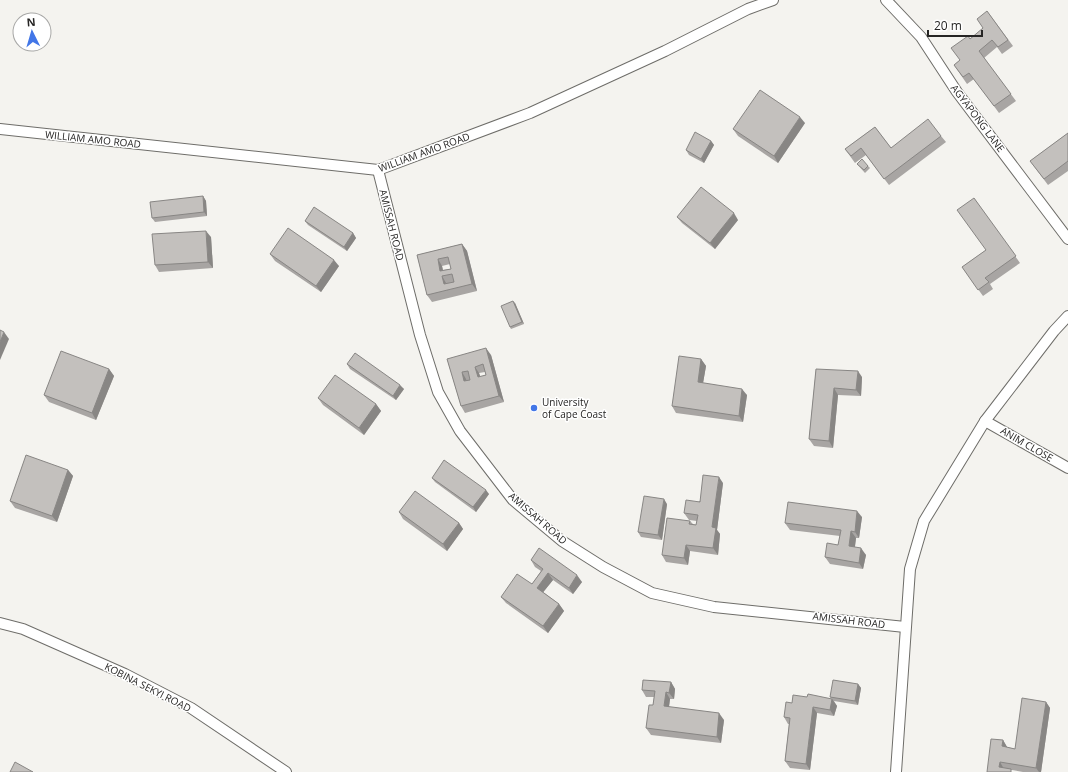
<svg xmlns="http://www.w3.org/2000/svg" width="1068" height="772" font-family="'Open Sans',sans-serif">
	<rect width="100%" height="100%" fill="#f4f3ef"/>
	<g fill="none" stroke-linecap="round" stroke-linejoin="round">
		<defs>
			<g id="lane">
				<polyline points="886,0 921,37 957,92 1068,239"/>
				<polyline points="0,129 378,170 530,113 665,51 748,9 773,0"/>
				<polyline points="378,170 420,335 438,392 460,431 513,500 562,541 603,567 652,593 714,607 905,627"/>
				<polyline points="985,421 1068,468"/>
				<polyline points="0,623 23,629 125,674 191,708 286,772"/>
				<polyline points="896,772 910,569 924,521 985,421 1054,331 1068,316"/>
			</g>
		</defs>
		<use href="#lane" stroke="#6e6d69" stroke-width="12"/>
		<use href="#lane" stroke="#fff" stroke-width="10"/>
	</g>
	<g fill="#a8a5a3" fill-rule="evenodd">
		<polygon points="987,11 1013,46 1002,54 997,47 984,58 1016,101 999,113 974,79 967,84 954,65 960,60 970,39 983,28"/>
		<polygon points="805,123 778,163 738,136 733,129"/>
		<polygon points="875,127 891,148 941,136 946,142 889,185 866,155 855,163 845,149"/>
		<polygon points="1068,133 1068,171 1048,185 1030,161"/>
		<polygon points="711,141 714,145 704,163 689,155 686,150"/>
		<polygon points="857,164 868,166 870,168 865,173"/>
		<polygon points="203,196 206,201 207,216 155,222 152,218"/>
		<polygon points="974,198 1020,263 990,284 993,289 983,296 962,267 986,250"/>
		<polygon points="677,217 738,220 715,249 682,223"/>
		<polygon points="305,221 353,233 356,238 347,251 308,225"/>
		<polygon points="211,237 213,268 159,272 155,265"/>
		<path d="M462,244L467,251L477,291L432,302L427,295L417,255ZM450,264L451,269L443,270L442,266Z"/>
		<polygon points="270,254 339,266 321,292 275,261"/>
		<polygon points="515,303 524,324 511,329 510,327"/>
		<path d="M491,355L504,402L465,413L461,406L447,359ZM485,372L486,375L480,377L479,373Z"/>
		<polygon points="701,359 706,366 703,383 747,395 743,422 676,413 672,406"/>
		<polygon points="347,364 404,389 396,400 350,369"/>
		<polygon points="109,369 114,376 96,420 49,402 44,395"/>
		<polygon points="816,369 862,377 861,396 838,395 833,448 814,446 809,439"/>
		<polygon points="318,398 376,404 381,411 364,435 323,405"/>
		<polygon points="68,470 73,476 57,522 15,508 10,501"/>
		<polygon points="432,478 489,494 476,512 435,482"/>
		<polygon points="723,483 717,530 720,534 718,555 690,551 688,565 666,562 662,555 690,521 693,524 696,525 697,521 689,520 684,513"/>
		<polygon points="667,504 662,540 641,537 638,532"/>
		<polygon points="399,512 459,523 463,529 447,551 403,519"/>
		<polygon points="862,517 859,538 856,538 855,547 866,555 863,569 830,564 825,557 838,545 840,536 790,530 785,523"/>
		<polygon points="531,560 582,582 573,594 553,580 543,592 559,604 564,611 548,633 506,603 501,597 532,584 541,571 535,567"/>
		<polygon points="671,682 675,689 674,699 670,699 669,707 724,720 721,743 651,735 646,728 653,705 654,697 646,697 642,690"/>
		<polygon points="858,684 861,688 858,705 834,701 837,706 834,716 817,713 810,770 790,768 785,761 789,724 788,724 784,717 792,703 807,697 832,699 830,697"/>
		<polygon points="1046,702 1050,708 1041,772 1023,772 1012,770 987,772 1003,740 1007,747 1015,749"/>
	</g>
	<g fill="#888684">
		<polygon points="800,117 805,123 778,163 774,156"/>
		<polygon points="711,141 714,145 704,163 701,159"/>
		<polygon points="203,196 206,201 207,216 204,212"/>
		<polygon points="734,213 738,220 715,249 710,243"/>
		<polygon points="206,231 211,237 213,268 208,262"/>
		<polygon points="353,233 356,238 347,251 344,247"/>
		<polygon points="462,244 467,251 477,291 472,284"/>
		<polygon points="438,259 442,266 444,276 440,271"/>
		<polygon points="334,260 339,266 321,292 316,286"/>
		<polygon points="442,276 446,283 448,291 444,284"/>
		<polygon points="513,301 515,303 524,324 522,322"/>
		<polygon points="4,332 9,339 0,360 0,342"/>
		<polygon points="486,348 491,355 504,402 499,396"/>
		<polygon points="701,359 706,366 702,389 698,382"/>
		<polygon points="475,367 479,373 483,384 478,377"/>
		<polygon points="109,369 114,376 96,420 92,413"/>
		<polygon points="858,371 862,377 861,396 856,390"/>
		<polygon points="462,372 466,379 469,388 464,381"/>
		<polygon points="400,385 404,389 396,400 393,396"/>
		<polygon points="834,388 838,395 833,448 829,441"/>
		<polygon points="742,389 747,395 743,422 739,416"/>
		<polygon points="376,404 381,411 364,435 359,428"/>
		<polygon points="68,470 73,476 57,522 52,516"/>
		<polygon points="719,477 723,483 717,530 720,534 718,555 713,548 712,527"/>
		<polygon points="486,490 489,494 476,512 473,507"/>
		<polygon points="664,499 667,504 662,540 658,535"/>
		<polygon points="857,511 862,517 859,538 855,532"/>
		<polygon points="459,523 463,529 447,551 443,544"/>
		<polygon points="851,531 856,538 854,553 849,546"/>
		<polygon points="686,545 690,551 688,565 684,558"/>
		<polygon points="861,548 866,555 863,569 859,563"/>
		<polygon points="548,573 553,580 541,595 537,588"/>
		<polygon points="577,575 582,582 573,594 569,588"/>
		<polygon points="559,604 564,611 548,633 543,626"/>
		<polygon points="671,682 675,689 674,699 669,693"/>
		<polygon points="858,684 861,688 858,705 855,701"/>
		<polygon points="666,692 670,699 668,713 664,706"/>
		<polygon points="832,699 837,706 834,716 830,710"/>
		<polygon points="1046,702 1050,708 1041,772 1039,772 1036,768"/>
		<polygon points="813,707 817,713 810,770 806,764"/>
		<polygon points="719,713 724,720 721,743 717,737"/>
		<polygon points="1003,740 1007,747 1006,753 1002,746"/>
		<polygon points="1000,762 1004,769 999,767"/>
	</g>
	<g fill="#c3c0bd" stroke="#888684" fill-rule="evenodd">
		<polygon points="987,11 1008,40 998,47 992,40 979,51 1011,94 994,106 969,73 963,77 954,65 960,60 951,48 968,36 970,39 983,28 977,19"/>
		<polygon points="760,90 800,117 774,156 733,129"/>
		<polygon points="928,119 941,136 884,179 861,148 851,156 845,149 875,127 891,148"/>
		<polygon points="695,132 711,141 701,159 686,150"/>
		<polygon points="1068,133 1068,161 1044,179 1030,161"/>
		<polygon points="862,159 868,166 864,170 857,164"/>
		<polygon points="701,187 734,213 710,243 677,217"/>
		<polygon points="203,196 204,212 152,218 150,202"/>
		<polygon points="974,198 1016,256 985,278 989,282 978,290 962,267 986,250 957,210"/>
		<polygon points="314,207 353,233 344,247 305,221"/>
		<polygon points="288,228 334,260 316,286 270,254"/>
		<polygon points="206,231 208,262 155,265 152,234"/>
		<path d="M462,244L472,284L427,295L417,255ZM448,257L451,269L440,271L438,259ZM452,274L454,282L444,284L442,276Z"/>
		<polygon points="513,301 522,322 510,327 501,306"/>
		<polygon points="0,330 4,332 0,342"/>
		<path d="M486,348L499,396L461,406L447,359ZM483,364L486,375L478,377L475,367ZM468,371L470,380L464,381L462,372Z"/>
		<polygon points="61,351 109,369 92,413 44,395"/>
		<polygon points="355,353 400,385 393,396 347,364"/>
		<polygon points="679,356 701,359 698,382 742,389 739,416 672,406"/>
		<polygon points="816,369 858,371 856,390 834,388 829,441 809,439"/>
		<polygon points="335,375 376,404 359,428 318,398"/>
		<polygon points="26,455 68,470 52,516 10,501"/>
		<polygon points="444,460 486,490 473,507 432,478"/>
		<polygon points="703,475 719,477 712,527 716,528 713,548 686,545 684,558 662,555 667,518 690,521 689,524 696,525 698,515 684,513 686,500 700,502"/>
		<polygon points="415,491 459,523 443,544 399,512"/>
		<polygon points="644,496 664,499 658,535 638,532"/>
		<polygon points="788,502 857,511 855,532 851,531 849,546 861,548 859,563 825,557 827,543 838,545 841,530 785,523"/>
		<polygon points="539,548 577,575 569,588 548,573 537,588 559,604 543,626 501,597 517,574 532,584 543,569 531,560"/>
		<polygon points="643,680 671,682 669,693 666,692 664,706 719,713 717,737 646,728 649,705 653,705 655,691 642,690"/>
		<polygon points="833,680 858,684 855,701 830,697"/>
		<polygon points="808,694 832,699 830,710 813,707 806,764 785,761 790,718 784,717 786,702 792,703 793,695 807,697"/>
		<polygon points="1022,698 1046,702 1036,768 1000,762 999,767 1011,769 1011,772 987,772 991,739 1003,740 1002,746 1015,749"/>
		<polygon points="15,762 33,772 10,772"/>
	</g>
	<circle fill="#4276e7" stroke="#fff" stroke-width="1.5" cx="534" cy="408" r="4"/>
	<g text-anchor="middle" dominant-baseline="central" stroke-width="3" stroke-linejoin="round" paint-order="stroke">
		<g font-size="10" fill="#262524" stroke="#fff">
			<text transform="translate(978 118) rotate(53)">AGYAPONG LANE</text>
			<text transform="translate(93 139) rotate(6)">WILLIAM AMO ROAD</text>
			<text transform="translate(424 152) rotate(-20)">WILLIAM AMO ROAD</text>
			<text transform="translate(392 225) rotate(76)">AMISSAH ROAD</text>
			<text transform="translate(1027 444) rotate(30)">ANIM CLOSE</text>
			<text transform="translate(538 518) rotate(41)">AMISSAH ROAD</text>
			<text transform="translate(849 620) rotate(7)">AMISSAH ROAD</text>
			<text transform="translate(148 687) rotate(27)">KOBINA SEKYI ROAD</text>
		</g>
		<g font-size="10" fill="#262524" stroke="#fff" text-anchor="start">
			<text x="542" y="402">University<tspan x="542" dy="12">of Cape Coast</tspan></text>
		</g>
	</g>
	<g transform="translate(32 32) rotate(355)"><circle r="19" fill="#ffffff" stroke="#a8a8a7"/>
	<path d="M0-3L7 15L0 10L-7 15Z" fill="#4276e7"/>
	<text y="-6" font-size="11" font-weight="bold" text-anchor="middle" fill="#262524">N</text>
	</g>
	<path d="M928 30v6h54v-6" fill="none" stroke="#262524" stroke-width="2"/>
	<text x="934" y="30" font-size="12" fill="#262524" stroke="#ffffff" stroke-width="3" paint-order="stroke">20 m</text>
</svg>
